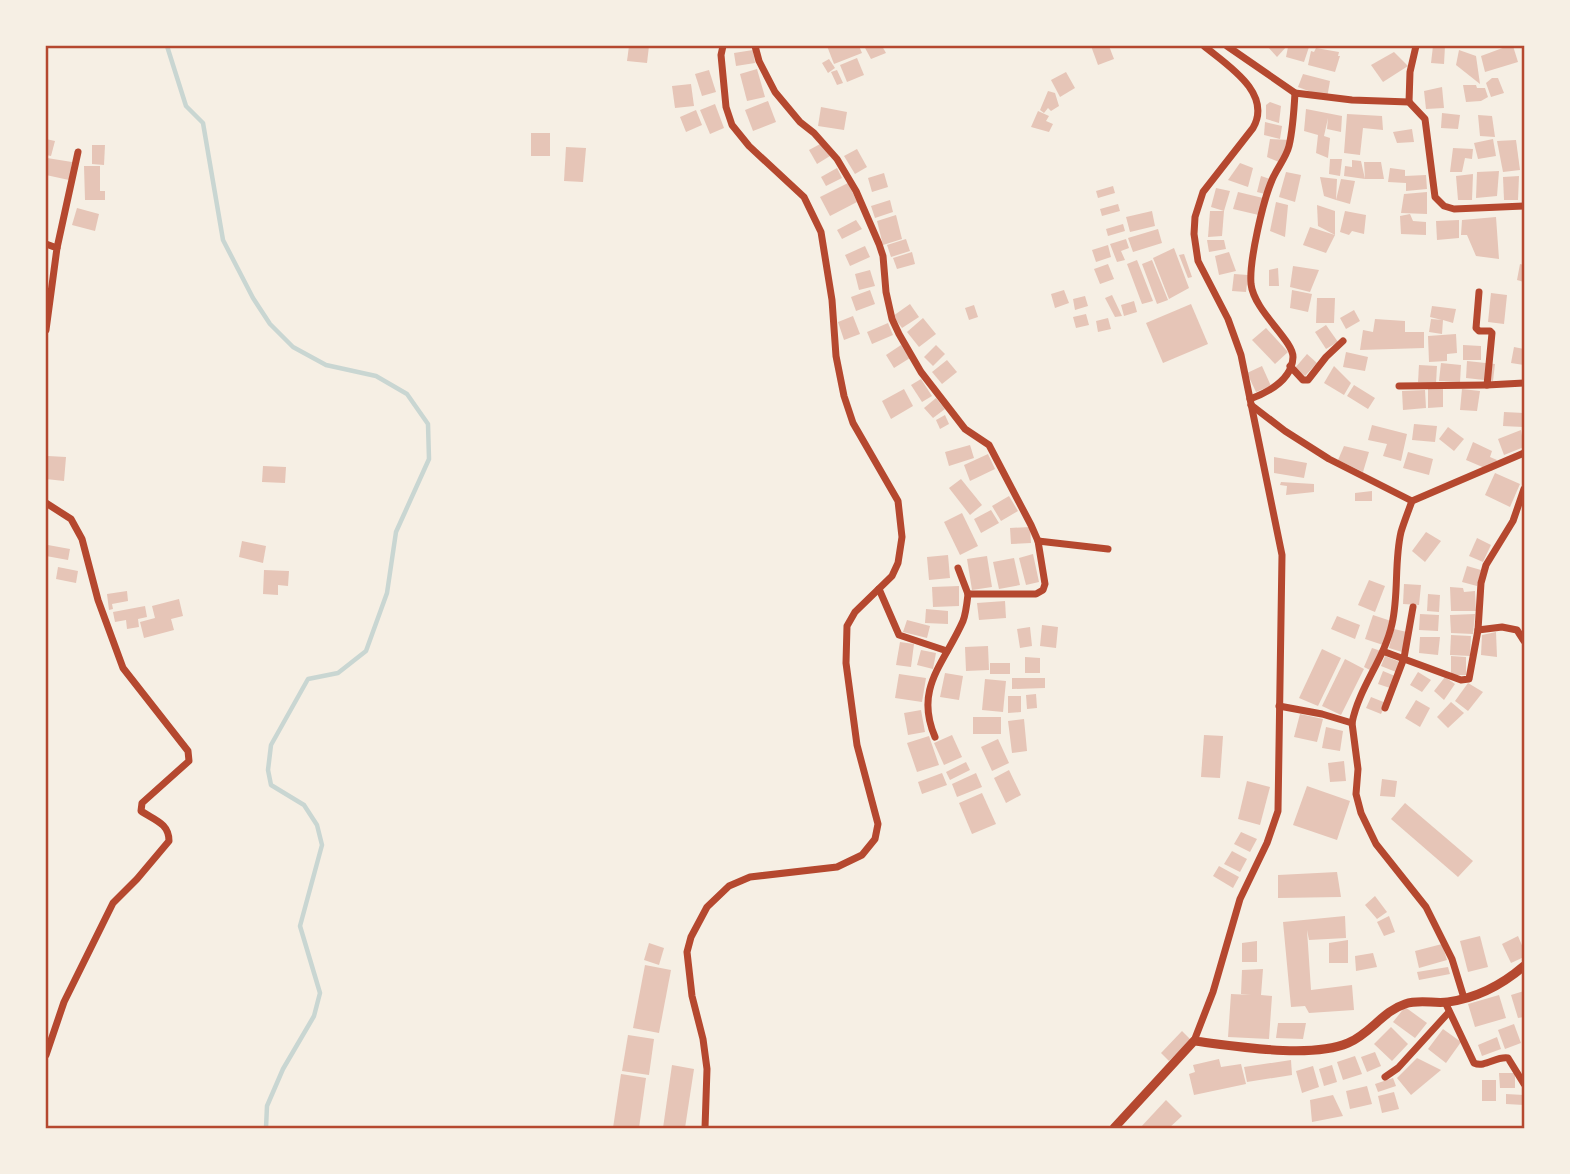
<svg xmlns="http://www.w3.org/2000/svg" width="1570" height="1174" font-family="Helvetica,sans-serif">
	<rect width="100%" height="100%" fill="#f6efe4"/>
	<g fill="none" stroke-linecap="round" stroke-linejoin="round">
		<polyline stroke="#c9d6d2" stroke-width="4.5" points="167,46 186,106 203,123 223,240 253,298 270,324 293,347 326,365 376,376 407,394 428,424 429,459 396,532 387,593 366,651 338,673 308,679 271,745 268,770 271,785 304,805 317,825 322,845 300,926 320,993 314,1016 283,1069 267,1106 266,1128"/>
	</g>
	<g fill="#e6c5b7">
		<polygon points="629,46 649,46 647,63 627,61"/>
		<polygon points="827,46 859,46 862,53 834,64"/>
		<polygon points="864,46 882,46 886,53 871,59"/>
		<polygon points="1091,46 1109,46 1114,59 1098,65"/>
		<polygon points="1267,46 1287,46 1277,57"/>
		<polygon points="1433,46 1445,46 1444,64 1431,63"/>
		<polygon points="1508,46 1513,46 1518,62 1485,72 1481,56"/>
		<polygon points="1288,47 1309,47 1304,62 1286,57"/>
		<polygon points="1316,48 1339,52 1338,56 1340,56 1335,72 1308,65 1311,51 1314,52"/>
		<polygon points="753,50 755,63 736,66 734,53"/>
		<polygon points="1459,50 1476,56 1480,84 1456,65"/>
		<polygon points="1394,52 1408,66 1383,82 1371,65"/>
		<polygon points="857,58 864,75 847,82 840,65"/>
		<polygon points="829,59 835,68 828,73 822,63"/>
		<polygon points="757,69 765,97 747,101 740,74"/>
		<polygon points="709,70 716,92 702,96 695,74"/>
		<polygon points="837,70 843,83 837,85 831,72"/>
		<polygon points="1066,72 1075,88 1060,97 1051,80"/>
		<polygon points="1303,74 1330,81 1327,98 1298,87"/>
		<polygon points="1492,78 1498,78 1504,93 1491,97 1486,83"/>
		<polygon points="691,84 694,106 675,108 672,86"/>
		<polygon points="1463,85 1476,85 1477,88 1485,88 1488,97 1481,101 1466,102"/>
		<polygon points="1442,87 1444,108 1426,109 1424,91"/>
		<polygon points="1048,91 1055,93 1059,106 1051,111 1048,108 1044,113 1040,110"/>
		<polygon points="768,101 776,122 753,131 745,110"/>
		<polygon points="1270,102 1281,106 1279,123 1266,119 1266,105"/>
		<polygon points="715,104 724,128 710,134 700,110"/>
		<polygon points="821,107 847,112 844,130 818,126"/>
		<polygon points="1306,109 1342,116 1341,132 1327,129 1328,118 1324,136 1330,138 1328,158 1316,153 1318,135 1304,131"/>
		<polygon points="696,110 702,125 686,132 680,117"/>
		<polygon points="1038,111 1049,116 1046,121 1053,124 1049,132 1031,127"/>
		<polygon points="1442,113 1460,115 1458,129 1441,128"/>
		<polygon points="1347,114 1382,116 1383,130 1363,128 1360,155 1344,153"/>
		<polygon points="1478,115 1492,116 1495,137 1480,136"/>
		<polygon points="1265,122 1282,126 1280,139 1264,135"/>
		<polygon points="1412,129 1414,142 1397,143 1393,132"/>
		<rect x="531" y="133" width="19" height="23"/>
		<polygon points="46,139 55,141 51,156 46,155"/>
		<polygon points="1270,139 1290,140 1281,163 1267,157"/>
		<polygon points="1493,139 1496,156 1478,159 1474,143"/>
		<polygon points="1516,140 1520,170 1503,172 1497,141"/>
		<polygon points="822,143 830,156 817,164 809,150"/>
		<polygon points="92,145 105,145 104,165 92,164"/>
		<polygon points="566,147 586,148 583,182 564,181"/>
		<polygon points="1453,148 1473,149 1472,159 1465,158 1462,172 1450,172"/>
		<polygon points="857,149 867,167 855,174 844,156"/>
		<polygon points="47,158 72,162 69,180 46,175"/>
		<polygon points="1330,159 1342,159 1340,176 1329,174"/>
		<polygon points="1352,160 1361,161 1365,179 1364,162 1381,162 1384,179 1365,179 1344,176 1345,166 1352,167"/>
		<polygon points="1240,163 1253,168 1248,187 1228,180"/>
		<polygon points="84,166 100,166 100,191 105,191 105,200 85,200"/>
		<polygon points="837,168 842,178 826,186 821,177"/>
		<polygon points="1390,168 1405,170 1405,176 1426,175 1427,189 1406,191 1406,183 1388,182"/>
		<polygon points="1499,171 1497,196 1476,198 1477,172"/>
		<polygon points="1286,172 1301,175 1295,202 1279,197"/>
		<polygon points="884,173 888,187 872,192 868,178"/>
		<polygon points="1473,174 1472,200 1458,200 1456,176"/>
		<polygon points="1261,176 1270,179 1265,194 1257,192"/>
		<polygon points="1519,176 1518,200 1504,200 1503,177"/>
		<polygon points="1320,177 1337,179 1336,200 1341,179 1355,181 1350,204 1336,200 1324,196"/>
		<polygon points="848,183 857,202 830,216 820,197"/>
		<polygon points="1113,186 1115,193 1098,198 1096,191"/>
		<polygon points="1216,188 1230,191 1224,211 1211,207"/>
		<polygon points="1238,192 1263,198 1263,216 1233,209"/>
		<polygon points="1427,192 1427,214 1401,213 1404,194"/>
		<polygon points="890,200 893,212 875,218 871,206"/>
		<polygon points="1276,202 1288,205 1285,237 1270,231"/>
		<polygon points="1118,204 1120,211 1102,216 1100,209"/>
		<polygon points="1317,205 1335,211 1335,235 1318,226"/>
		<polygon points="77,208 99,214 95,231 72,225"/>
		<polygon points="1152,211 1155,226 1130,232 1126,217"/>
		<polygon points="1210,211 1224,211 1222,236 1208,237"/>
		<polygon points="1345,211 1366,215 1364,234 1352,231 1349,235 1340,232"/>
		<polygon points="1410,214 1413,221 1426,222 1426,235 1401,234 1400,216"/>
		<polygon points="896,215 902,239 883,245 877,221"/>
		<polygon points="1496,217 1499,259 1476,256 1467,235 1461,235 1462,220"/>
		<polygon points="856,220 862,229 842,239 837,230"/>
		<polygon points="1459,220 1459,238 1437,240 1436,221"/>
		<polygon points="1123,224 1125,231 1108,236 1106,229"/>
		<polygon points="1310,227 1335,235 1326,253 1303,245"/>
		<polygon points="1158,229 1162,243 1133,252 1128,238"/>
		<polygon points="906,239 910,251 891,257 887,245"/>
		<polygon points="1126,239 1129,248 1121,251 1125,260 1117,262 1110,244"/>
		<polygon points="1207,240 1224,240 1226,249 1209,252"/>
		<polygon points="1108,245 1111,257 1096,262 1092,250"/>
		<polygon points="865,246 870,257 850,266 845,255"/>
		<polygon points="1174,248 1189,288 1169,299 1153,258"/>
		<polygon points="912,252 915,264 897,269 893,258"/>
		<polygon points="1229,252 1236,271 1219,275 1215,256"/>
		<polygon points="1184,254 1192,277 1188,278 1179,255"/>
		<polygon points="1137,260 1153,301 1142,304 1127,264"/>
		<polygon points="1152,260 1168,300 1157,304 1142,264"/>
		<polygon points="1108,264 1114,279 1100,284 1094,269"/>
		<polygon points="1520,264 1524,265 1524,282 1517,280"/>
		<polygon points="1293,266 1319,270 1310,292 1290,287"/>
		<polygon points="1278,268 1279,286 1269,286 1269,270"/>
		<polygon points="870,270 875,286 859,290 855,274"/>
		<polygon points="1234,274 1248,275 1246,292 1232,291"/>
		<polygon points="870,290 875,304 856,311 851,297"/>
		<polygon points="1064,290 1069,303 1055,308 1051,294"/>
		<polygon points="1292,290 1312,294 1308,312 1290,308"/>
		<polygon points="1491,293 1507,295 1504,324 1488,322"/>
		<polygon points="1112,295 1122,316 1115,317 1105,298"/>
		<polygon points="1085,296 1088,306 1075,310 1073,299"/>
		<polygon points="1317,298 1335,298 1334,323 1316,323"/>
		<polygon points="1134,301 1137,312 1124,316 1121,305"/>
		<polygon points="910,304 919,317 902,328 893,316"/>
		<polygon points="1191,304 1208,344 1163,363 1146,323"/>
		<polygon points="974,305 978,317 969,320 965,308"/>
		<polygon points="1432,306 1456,309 1453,323 1443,320 1442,334 1429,332 1431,319 1442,320 1430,317"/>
		<polygon points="1354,310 1360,321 1346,329 1340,318"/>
		<polygon points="1086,314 1089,325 1076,328 1073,317"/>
		<polygon points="853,316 860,334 844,340 838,322"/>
		<polygon points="923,318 936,334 919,347 907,332"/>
		<polygon points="1108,318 1111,329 1098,332 1096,321"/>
		<polygon points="1375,319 1405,321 1405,332 1424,332 1424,348 1360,350 1363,330 1373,332"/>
		<polygon points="888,323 893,335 872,344 867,332"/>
		<polygon points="1326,325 1338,342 1326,349 1315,332"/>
		<polygon points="1266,328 1288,352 1275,364 1252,340"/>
		<polygon points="1456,334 1457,353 1447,354 1447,361 1429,362 1428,336"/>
		<polygon points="901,345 910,358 894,368 886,355"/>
		<polygon points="936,345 945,354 933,366 924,357"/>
		<polygon points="1463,345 1481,346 1481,360 1463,360"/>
		<polygon points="1514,347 1524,349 1524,365 1511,363"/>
		<polygon points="1346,352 1368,357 1365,371 1343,367"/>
		<polygon points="1307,354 1317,363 1305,376 1295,368"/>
		<polygon points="947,360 957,372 942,384 932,372"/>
		<polygon points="1467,361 1495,364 1493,381 1466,378"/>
		<polygon points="1441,363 1461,365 1460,382 1439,381"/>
		<polygon points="1419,365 1437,366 1436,383 1418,382"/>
		<polygon points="1262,366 1271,386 1256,392 1247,373"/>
		<polygon points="1334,366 1351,383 1344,395 1324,383"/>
		<polygon points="921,379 932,396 922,402 911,385"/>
		<polygon points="1354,385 1375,398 1368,409 1347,396"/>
		<polygon points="904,389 913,406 891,419 882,401"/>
		<polygon points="1428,389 1443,389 1443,407 1428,408"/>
		<polygon points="1462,389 1480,391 1477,411 1460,410"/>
		<polygon points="1425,390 1426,408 1403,410 1402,391"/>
		<polygon points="936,398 945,409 933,418 924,408"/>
		<polygon points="1504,412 1524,413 1523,427 1503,426"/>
		<polygon points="945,415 949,424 940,429 936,420"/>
		<polygon points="1414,424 1437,426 1435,442 1412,440"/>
		<polygon points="1372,425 1407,434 1401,461 1383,456 1387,444 1368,440"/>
		<polygon points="1448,427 1464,439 1454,451 1439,439"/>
		<polygon points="1521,430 1524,447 1504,455 1498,439"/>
		<polygon points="1473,442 1492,451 1490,457 1497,460 1492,471 1466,460"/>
		<polygon points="970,445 974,458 949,466 945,452"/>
		<polygon points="1344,446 1369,452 1363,472 1338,460"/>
		<polygon points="1408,452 1433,459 1429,475 1403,468"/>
		<polygon points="988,454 995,469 970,481 964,465"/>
		<polygon points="48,456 66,457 64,481 46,479"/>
		<polygon points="1274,457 1307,463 1304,478 1274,473"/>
		<polygon points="263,466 286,467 285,483 262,482"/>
		<polygon points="1495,473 1520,484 1510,507 1485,495"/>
		<polygon points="961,479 982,505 970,515 949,488"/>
		<polygon points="1281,482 1314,484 1314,492 1286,495 1287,486 1280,485"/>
		<polygon points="1372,491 1372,501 1355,501 1355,493"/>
		<polygon points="1009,496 1018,511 1001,521 992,506"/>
		<polygon points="991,510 999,523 981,533 974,519"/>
		<polygon points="962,513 978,546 960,555 944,522"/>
		<polygon points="1030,527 1031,543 1011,544 1010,528"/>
		<polygon points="1426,532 1441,541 1425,562 1412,551"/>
		<polygon points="1477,538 1491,545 1483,562 1469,556"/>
		<polygon points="242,541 266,546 263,563 239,557"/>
		<polygon points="48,545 70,549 68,560 46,556"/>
		<polygon points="1033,554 1039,582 1026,585 1019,558"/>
		<polygon points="948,555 950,578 929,580 927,557"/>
		<polygon points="987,556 992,587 972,590 967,559"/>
		<polygon points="1014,558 1020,585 999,589 993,562"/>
		<polygon points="1467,566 1481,570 1477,586 1462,582"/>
		<polygon points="58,567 78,571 76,583 56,579"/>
		<polygon points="264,570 289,571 288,586 278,585 278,595 263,594"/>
		<polygon points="1369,580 1385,586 1375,612 1358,605"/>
		<polygon points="1404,584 1421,585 1419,605 1403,604"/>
		<polygon points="959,586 959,606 933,607 932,587"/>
		<polygon points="1450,587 1463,588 1464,592 1475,591 1476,611 1451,611"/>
		<polygon points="127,591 128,601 112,604 113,609 109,610 107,594"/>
		<polygon points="1428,594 1440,595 1439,612 1427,611"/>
		<polygon points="179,599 183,616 171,619 174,630 144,638 140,622 155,618 152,606"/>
		<polygon points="1005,601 1006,618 979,620 977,603"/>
		<polygon points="145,606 147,617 138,619 139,627 127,629 126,620 115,622 113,612"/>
		<polygon points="926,609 948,611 948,624 925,623"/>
		<polygon points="1420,614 1439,615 1438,631 1419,630"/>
		<polygon points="1475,614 1473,634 1451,633 1450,615"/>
		<polygon points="1373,615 1391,621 1383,645 1365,639"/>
		<polygon points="1337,616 1360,625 1355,639 1331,629"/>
		<polygon points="907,620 930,626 927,638 903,632"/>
		<polygon points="1042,625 1058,627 1056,648 1040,646"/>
		<polygon points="1030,627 1032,646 1020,648 1017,629"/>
		<polygon points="1394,629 1407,632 1402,652 1389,648"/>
		<polygon points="1496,632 1497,657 1481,655 1482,635"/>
		<polygon points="1451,635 1471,636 1470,656 1450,655"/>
		<polygon points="1420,637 1440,637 1438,655 1419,653"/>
		<polygon points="900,642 914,644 911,667 896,665"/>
		<polygon points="988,646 989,670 966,671 965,647"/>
		<polygon points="1372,648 1381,651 1372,671 1364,667"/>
		<polygon points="1322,649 1341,658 1318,706 1299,698"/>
		<polygon points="921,650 936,653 933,669 917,665"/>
		<polygon points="1385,656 1400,662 1396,672 1381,666"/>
		<polygon points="1451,656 1466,657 1466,675 1451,675"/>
		<polygon points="1025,657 1040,658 1040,673 1025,673"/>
		<polygon points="1345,659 1364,669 1341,715 1322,706"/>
		<rect x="990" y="663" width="20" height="11"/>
		<polygon points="1383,671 1395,676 1390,688 1378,684"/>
		<polygon points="1418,672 1431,680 1422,692 1410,685"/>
		<polygon points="945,673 963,676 959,700 940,697"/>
		<polygon points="899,674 926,678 922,702 895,698"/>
		<polygon points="1445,677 1455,684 1444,700 1434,691"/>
		<polygon points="1012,678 1045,678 1045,688 1012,689"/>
		<polygon points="985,679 1006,681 1003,712 982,710"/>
		<polygon points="1468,683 1483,692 1468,711 1455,701"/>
		<polygon points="1036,694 1037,708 1027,709 1026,695"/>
		<polygon points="1008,696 1021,696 1021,712 1008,713"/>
		<polygon points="1371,697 1386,703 1381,714 1366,708"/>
		<polygon points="1416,700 1430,708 1420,727 1405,718"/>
		<polygon points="1451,702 1464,713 1448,728 1437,717"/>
		<polygon points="921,710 925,732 908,735 904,713"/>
		<polygon points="1300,714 1323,719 1317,742 1294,737"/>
		<rect x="973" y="717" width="28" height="17"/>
		<polygon points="1024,719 1027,751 1012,753 1008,721"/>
		<polygon points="1326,727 1343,731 1340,751 1322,748"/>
		<polygon points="952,735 962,757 944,765 934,743"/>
		<polygon points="1204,735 1223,736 1220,778 1201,777"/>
		<polygon points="929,736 939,765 917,772 907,743"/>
		<polygon points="998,739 1009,763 992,771 981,747"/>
		<polygon points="1344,761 1346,781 1330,782 1328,763"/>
		<polygon points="966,762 970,770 950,780 946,772"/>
		<polygon points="1009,770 1021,795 1006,803 994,778"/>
		<polygon points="942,773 947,785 922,794 918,782"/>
		<polygon points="976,773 982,787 957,797 952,784"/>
		<polygon points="1382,779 1397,781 1395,797 1380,796"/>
		<polygon points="1247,781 1270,787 1260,825 1238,819"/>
		<polygon points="1307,786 1350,801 1337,840 1293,825"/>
		<polygon points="982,793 996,824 972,834 959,803"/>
		<polygon points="1405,803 1473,861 1458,877 1391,819"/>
		<polygon points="1241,832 1257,839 1250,852 1234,844"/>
		<polygon points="1232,851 1247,859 1240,872 1224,864"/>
		<polygon points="1219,866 1239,877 1233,888 1213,876"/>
		<polygon points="1337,872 1341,897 1278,898 1278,875"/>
		<polygon points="1375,896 1387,912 1377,919 1365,905"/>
		<polygon points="1345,916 1346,938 1309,940 1307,930 1311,990 1352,985 1354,1010 1309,1013 1305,1006 1291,1007 1283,922"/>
		<polygon points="1389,916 1395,932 1384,936 1377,922"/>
		<polygon points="1480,936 1488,967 1468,972 1460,941"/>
		<polygon points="1518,936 1524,950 1524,957 1511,963 1502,944"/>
		<polygon points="1348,940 1348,963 1329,963 1329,943"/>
		<polygon points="1257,941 1257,962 1242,962 1242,943"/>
		<polygon points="649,943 664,948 659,965 644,960"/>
		<polygon points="1442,944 1447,960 1419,968 1415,951"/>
		<polygon points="1373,953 1377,967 1356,971 1355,956"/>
		<polygon points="645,965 671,970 659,1033 633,1028"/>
		<polygon points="1448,967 1450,974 1419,980 1417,972"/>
		<polygon points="1263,969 1261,995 1272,996 1269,1039 1228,1037 1231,994 1251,995 1241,994 1242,970"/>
		<polygon points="1524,991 1524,1017 1518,1018 1511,995"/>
		<polygon points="1499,995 1506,1018 1475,1027 1468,1004"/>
		<polygon points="1405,1007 1427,1023 1415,1038 1393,1022"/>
		<polygon points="1278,1023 1306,1023 1303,1039 1276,1038"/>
		<polygon points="1514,1024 1521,1043 1505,1049 1498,1030"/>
		<polygon points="1391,1027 1408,1044 1392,1061 1374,1044"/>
		<polygon points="1443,1029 1461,1042 1446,1063 1428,1049"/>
		<polygon points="1182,1031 1191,1040 1169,1061 1161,1053"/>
		<polygon points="628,1035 654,1039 649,1075 622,1071"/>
		<polygon points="1497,1037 1501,1049 1482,1056 1478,1045"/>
		<polygon points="1375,1052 1381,1066 1367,1072 1361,1057"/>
		<polygon points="1355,1056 1362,1074 1343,1080 1337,1062"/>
		<polygon points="1417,1058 1441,1070 1411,1095 1397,1078"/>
		<polygon points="1219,1059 1221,1067 1241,1064 1246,1084 1194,1095 1189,1074 1195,1072 1193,1065"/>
		<polygon points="1291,1060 1292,1075 1247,1082 1244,1067"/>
		<polygon points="672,1065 694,1069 685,1128 663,1128"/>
		<polygon points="1332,1065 1337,1082 1324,1086 1319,1069"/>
		<polygon points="1313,1066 1319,1087 1302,1093 1296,1071"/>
		<polygon points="1499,1073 1515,1073 1515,1088 1500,1088"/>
		<polygon points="621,1074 646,1078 639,1128 613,1128"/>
		<polygon points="1393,1078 1396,1086 1378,1092 1375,1084"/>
		<rect x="1482" y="1080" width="14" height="21"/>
		<polygon points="1367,1086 1372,1104 1350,1109 1346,1091"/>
		<polygon points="1394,1092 1399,1109 1382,1113 1378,1096"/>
		<polygon points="1506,1094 1524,1095 1524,1105 1506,1104"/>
		<polygon points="1333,1095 1343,1116 1312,1122 1310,1100"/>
		<polygon points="1166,1100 1182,1116 1169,1128 1140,1128"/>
	</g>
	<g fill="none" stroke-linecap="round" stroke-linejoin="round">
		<g stroke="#b5482f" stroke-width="7">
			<path d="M755,46L759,61L775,92L800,122L814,133L837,159L856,191L879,244L883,256L886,292L892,319L899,334L921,372L965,429L989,445L1031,525L1038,541L1045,584L1043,590L1036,594H968C967,603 966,613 963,621C944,664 914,688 935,737"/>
			<polyline points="1227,46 1295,93 1352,100 1409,102 1425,119 1435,197 1444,206 1454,209 1524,206"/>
			<polyline points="1409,102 1410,72 1416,46"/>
			<polyline points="46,244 57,248 46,330"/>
			<polyline points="57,248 78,152"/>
			<polyline points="1479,292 1476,328 1479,331 1490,331 1492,333 1487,385 1524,383"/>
			<polyline points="1290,366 1303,380 1308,380 1326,357 1343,341"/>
			<polyline points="1399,386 1487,385"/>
			<path d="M1250,399C1269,392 1292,380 1293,357C1293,340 1254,311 1251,284C1249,261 1263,201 1272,180C1277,168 1286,158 1289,146C1293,129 1294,111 1295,93"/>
			<polyline points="1251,405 1285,431 1329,459 1412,501"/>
			<path d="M46,503L71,519L82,539L98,600L123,668L188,751L189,761L142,803L141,811C154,820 169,823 169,841L137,879L113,903L64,1002L46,1055"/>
			<polyline points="1038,541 1108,549"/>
			<polyline points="958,568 968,594"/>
			<polyline points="879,589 899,635 947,651"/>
			<polyline points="1478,630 1502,627 1517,630 1524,641"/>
			<polyline points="1385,652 1461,680 1469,679 1478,630 1481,583 1486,565 1513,521 1524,489"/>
			<path d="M1279,706L1322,714L1352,723C1359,687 1384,660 1392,624C1399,594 1394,562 1401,532C1404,522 1408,512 1412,501L1524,453"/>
			<polyline points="1385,708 1404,658 1413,607"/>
			<polyline points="1352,723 1358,769 1356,794 1361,813 1376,844 1426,907 1452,959 1464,998"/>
			<path d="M1445,1002L1474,1063C1485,1068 1496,1056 1508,1058L1524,1084"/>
			<path d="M1194,1041L1213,992L1240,899L1267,843L1278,811L1282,555L1241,355L1228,319L1198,261L1194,234L1195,217L1203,192L1253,128C1273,93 1227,65 1204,46"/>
			<polyline points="1385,1077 1398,1068 1449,1012"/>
			<polyline points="705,1128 707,1069 703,1039 692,996 687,952 691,937 707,907 729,886 750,877 837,867 862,855 875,839 878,824 857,745 846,663 847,626 855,612 892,576 898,563 902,537 898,501 853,423 844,396 836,356 832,300 821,232 804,197 749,146 732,125 726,107 721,55 723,46"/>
		</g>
		<path stroke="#b5482f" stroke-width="9" d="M1114,1128L1194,1041C1235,1046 1310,1059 1348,1043C1370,1034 1383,1011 1405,1004C1420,999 1434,1004 1448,1002C1477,998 1503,984 1524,966"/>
	</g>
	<rect width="1570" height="1174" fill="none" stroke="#f6efe4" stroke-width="94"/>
	<rect x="47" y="47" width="1476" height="1080" fill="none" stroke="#b5482f" stroke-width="2.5"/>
</svg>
